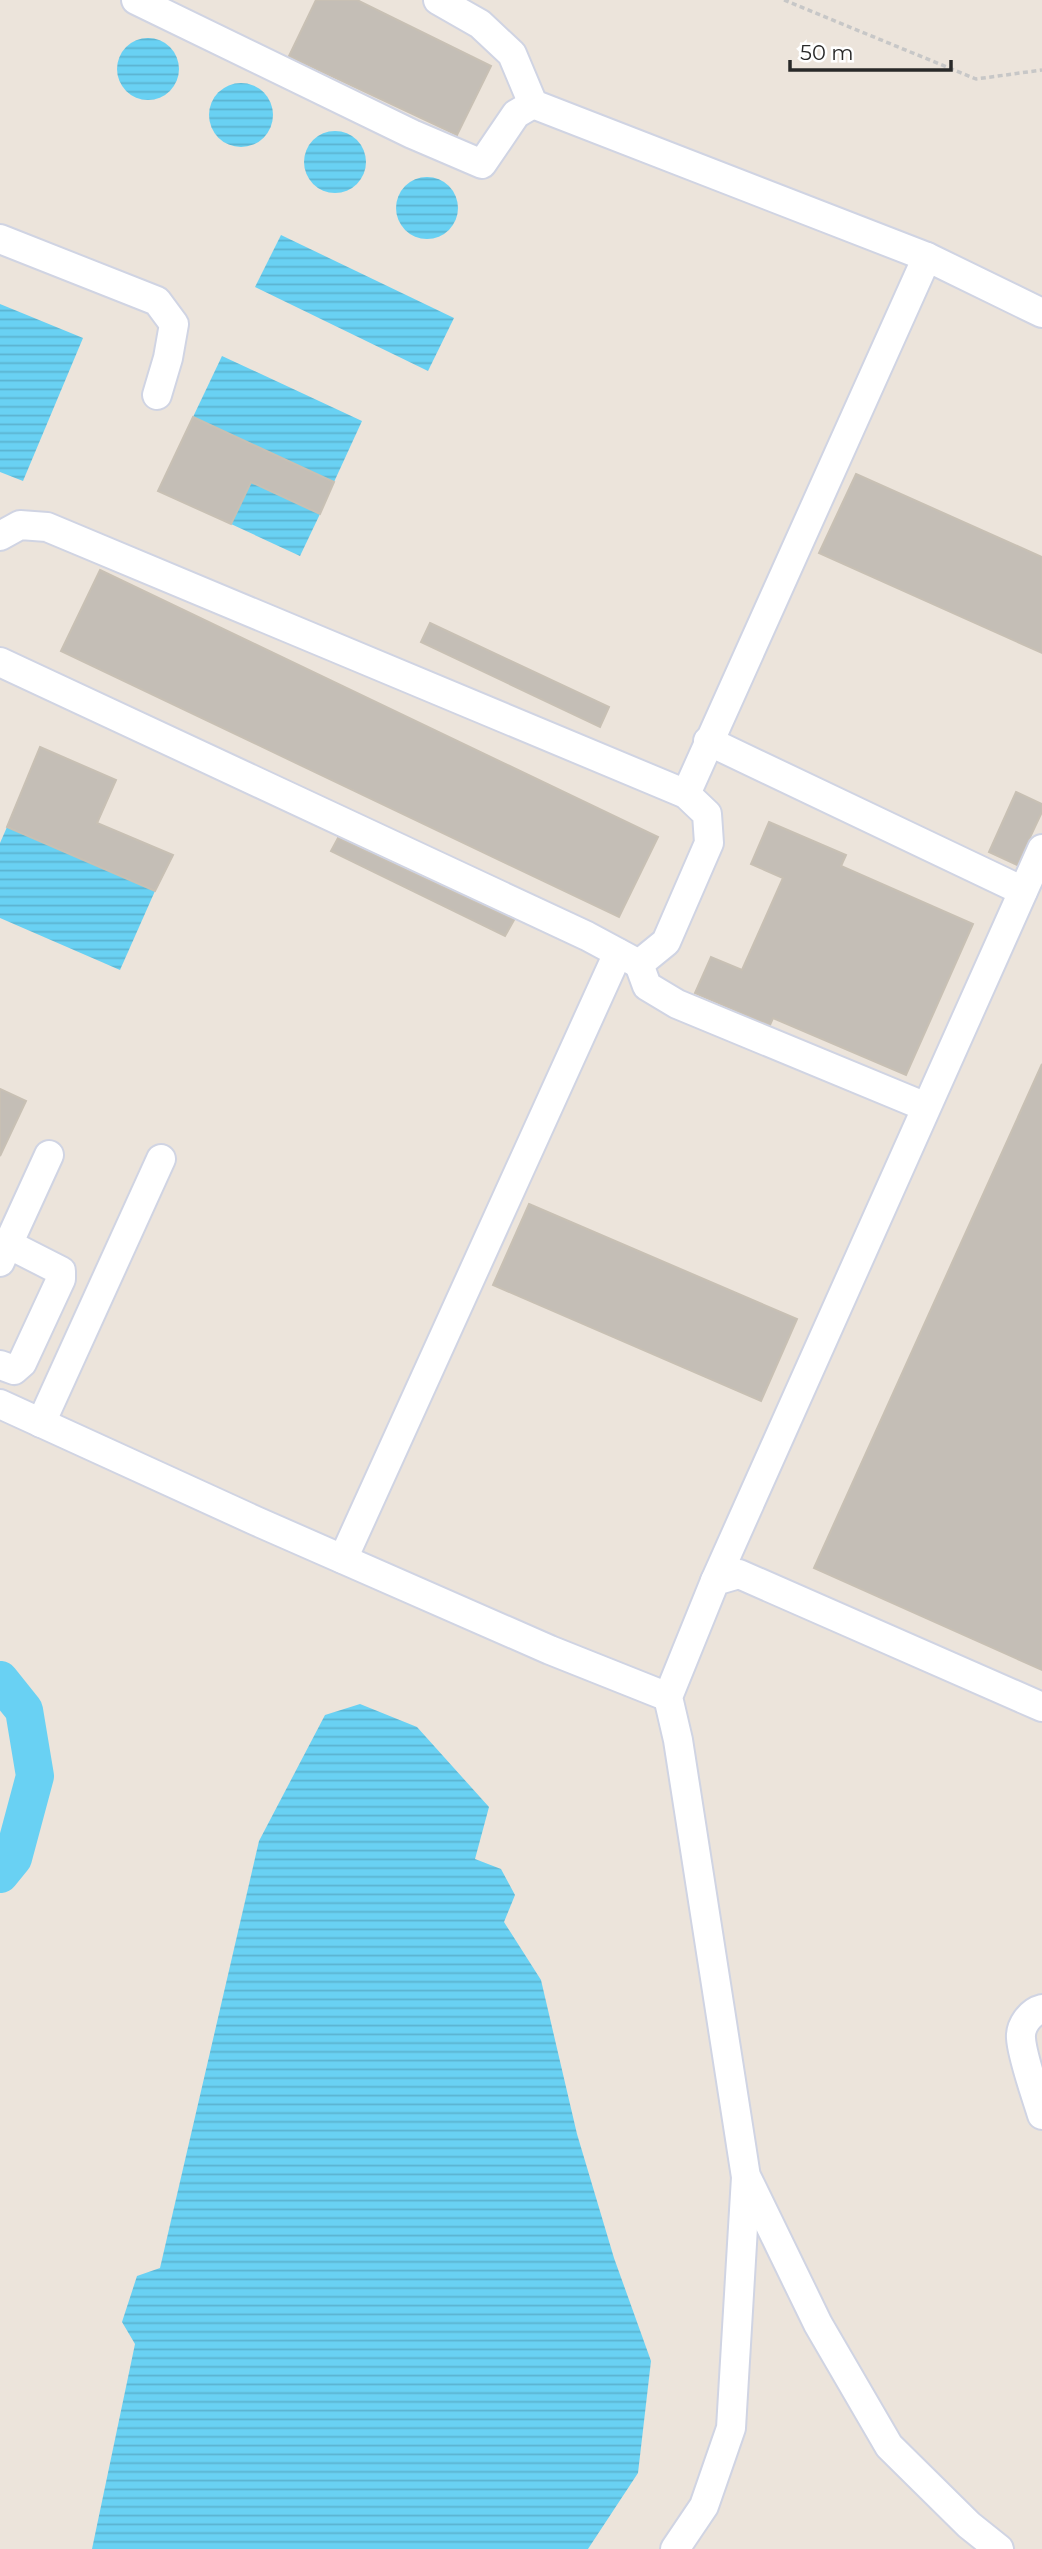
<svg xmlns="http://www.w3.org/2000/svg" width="1042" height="2549" font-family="Montserrat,sans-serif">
	<defs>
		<pattern id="water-rules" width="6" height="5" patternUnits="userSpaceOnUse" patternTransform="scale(1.75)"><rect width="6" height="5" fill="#69d1f3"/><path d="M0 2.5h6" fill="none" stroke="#5bb3d0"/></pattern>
	</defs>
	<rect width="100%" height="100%" fill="#ece4db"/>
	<g fill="url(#water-rules)">
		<circle cx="148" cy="69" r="31"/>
		<circle cx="241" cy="115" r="32"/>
		<circle cx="335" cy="162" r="31"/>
		<circle cx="427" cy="208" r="31"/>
		<polygon points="281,235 454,318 428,371 255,287"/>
		<polygon points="0,304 83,338 23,481 0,472"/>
		<polygon points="222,356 362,421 334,482 193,417"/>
		<polygon points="251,482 320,514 300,556 231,524"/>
		<polygon points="7,827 155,891 120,970 0,918 0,843"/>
		<polygon points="360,1704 417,1727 489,1807 475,1859 501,1869 515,1895 504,1922 541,1980 577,2134 614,2258 651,2361 638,2473 588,2549 92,2549 135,2344 122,2322 137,2276 160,2268 259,1841 325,1715"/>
	</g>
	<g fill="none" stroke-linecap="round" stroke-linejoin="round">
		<polyline stroke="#69d1f3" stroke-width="38" points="0,1680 24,1710 35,1776 13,1858 0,1874"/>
	</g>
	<g fill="#c4beb6" stroke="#c8c0b4" stroke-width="2">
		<polygon points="316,0 357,0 491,66 457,135 289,56"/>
		<polygon points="193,417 334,482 320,514 251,482 231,524 158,491"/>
		<polygon points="856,474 1042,557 1042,653 819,553"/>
		<polygon points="100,570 658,837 619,917 61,651"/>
		<polygon points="430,623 609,707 600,727 421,642"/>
		<polygon points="40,747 116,780 97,823 173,855 155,891 7,827"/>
		<polygon points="1016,792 1042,804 1042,812 1017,865 989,852"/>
		<polygon points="769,822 846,855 841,866 973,924 906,1075 773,1018 770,1025 695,993 711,957 742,970 783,878 751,864"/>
		<polygon points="338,838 514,920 505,936 331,851"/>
		<polygon points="1042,1064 1042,1670 814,1568"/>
		<polygon points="0,1089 26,1101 0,1156"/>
		<polygon points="529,1204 797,1319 761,1401 493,1285"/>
	</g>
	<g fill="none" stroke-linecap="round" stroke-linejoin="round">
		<defs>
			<g id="minor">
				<polyline points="136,0 412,134 482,164 516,114 533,104"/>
				<polyline points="438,0 480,24 512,54 533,104 927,257 1042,313"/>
				<polyline points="0,239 157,301 174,324 168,358 157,395"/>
				<polyline points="0,536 20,525 47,527 686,794 707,814 709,843 666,942 639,964 587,936 0,662"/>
				<polyline points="708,741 1023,891"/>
				<polyline points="686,794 927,257"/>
				<polyline points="639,964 647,986 677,1004 926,1107"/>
				<polyline points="0,1262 49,1155"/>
				<polyline points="0,1365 14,1370 22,1363 61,1279 61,1271 8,1244"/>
				<polyline points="0,1404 256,1521 550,1650 668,1697"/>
				<polyline points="41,1423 161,1159"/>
				<polyline points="343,1559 618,953"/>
				<polyline points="715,1581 1042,849"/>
				<path d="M1042,2009C1030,2012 1020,2026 1021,2038C1022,2057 1036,2095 1042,2115"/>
				<polyline points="748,2180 818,2324 889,2446 969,2525 999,2549"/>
				<polyline points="675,2549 704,2506 731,2428 746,2177 678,1740 668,1697 715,1581 739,1574 1042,1707"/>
			</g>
		</defs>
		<use href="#minor" stroke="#d0d4e3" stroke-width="32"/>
		<polyline stroke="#c7c7c7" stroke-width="3.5" stroke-dasharray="5 3.5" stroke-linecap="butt" points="784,0 976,79 1042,70"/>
		<use href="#minor" stroke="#fff" stroke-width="28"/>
	</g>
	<path d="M790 60v10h161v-10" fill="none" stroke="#292929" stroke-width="3.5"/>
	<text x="800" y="60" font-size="21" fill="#292929" stroke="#ffffff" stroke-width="5" paint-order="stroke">50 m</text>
</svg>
